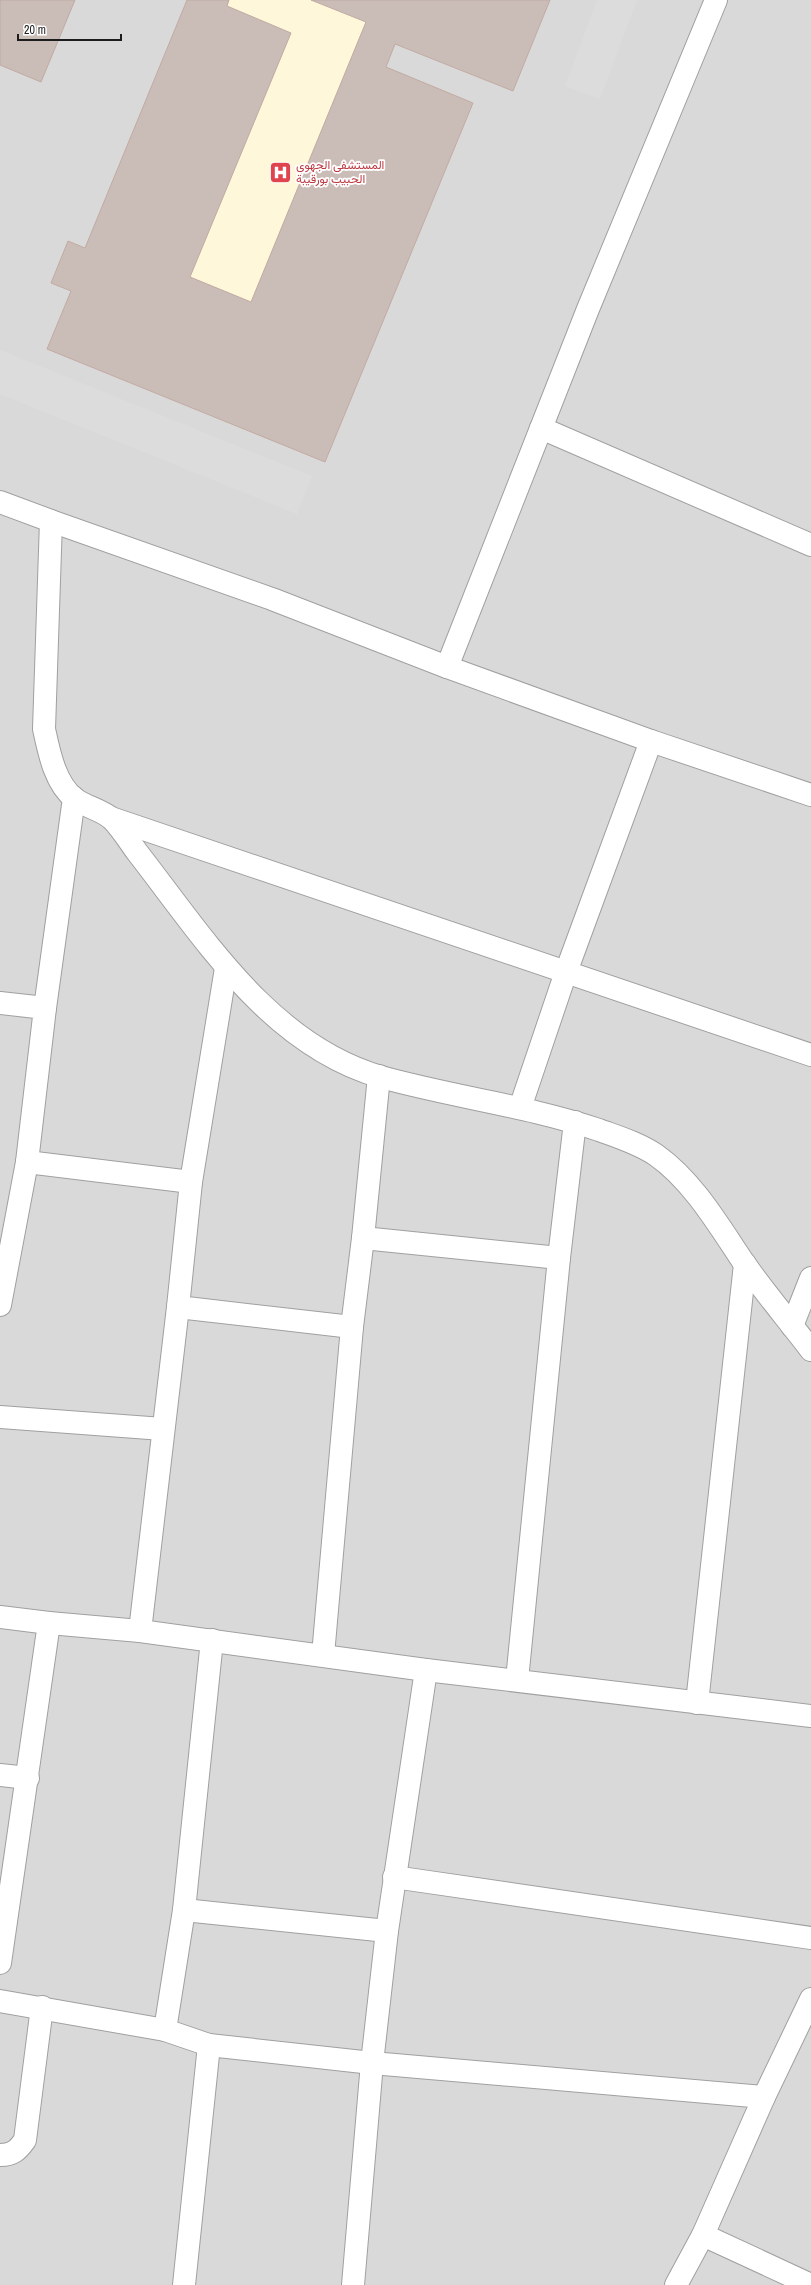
<svg xmlns="http://www.w3.org/2000/svg" width="811" height="2285" font-family="'Archivo Narrow',Vazirmatn,sans-serif">
	<rect width="100%" height="100%" fill="#eee7e1"/>
	<rect fill="#dad9d9" x="0" y="0" width="811" height="2285"/>
	<polygon fill="#fff7d9" points="187,0 550,0 513,91 395,44 386,67 473,103 325,462 47,349 71,291 51,283 68,241 86,248"/>
	<g fill="#dcdcdc">
		<polygon points="597,0 637,0 600,99 565,86"/>
		<polygon points="0,350 312,476 297,514 0,394"/>
	</g>
	<g fill="#cabcb7" stroke="#c0aaa3">
		<polygon points="0,0 75,0 41,82 0,65"/>
		<polygon points="187,0 229,0 227,6 291,33 190,277 251,302 366,22 311,0 550,0 513,91 395,44 386,67 473,103 325,462 47,349 71,291 51,283 68,241 85,248"/>
	</g>
	<g fill="none" stroke-linecap="round" stroke-linejoin="round">
		<defs>
			<g id="minor">
				<polyline points="541,428 811,545"/>
				<path d="M0,502L51,521L44,729C49,752 55,784 75,799C86,807 102,810 112,819C121,828 129,841 137,852C204,938 270,1045 381,1077C453,1097 528,1106 599,1130C618,1137 638,1143 656,1155C693,1181 719,1226 744,1263C765,1293 789,1321 811,1350"/>
				<polyline points="51,521 272,599 447,667 651,741 811,795"/>
				<polyline points="447,667 588,309 716,0"/>
				<polyline points="111,818 811,1055"/>
				<polyline points="226,968 191,1182 178,1307 352,1327"/>
				<polyline points="0,1003 45,1008 27,1162 0,1305"/>
				<polyline points="45,1008 74,798"/>
				<polyline points="520,1108 566,972 651,741"/>
				<polyline points="27,1162 191,1182"/>
				<polyline points="363,1238 559,1258"/>
				<polyline points="792,1326 811,1278"/>
				<polyline points="0,1417 163,1429"/>
				<polyline points="140,1631 178,1307"/>
				<polyline points="323,1655 352,1327 363,1238 379,1076"/>
				<polyline points="517,1680 559,1258 575,1122"/>
				<polyline points="697,1703 745,1264"/>
				<polyline points="0,1775 28,1778"/>
				<polyline points="394,1877 811,1938"/>
				<polyline points="184,1910 387,1931"/>
				<polyline points="0,1963 49,1623"/>
				<polyline points="0,2001 165,2030 209,2045"/>
				<polyline points="165,2030 184,1910 212,1640"/>
				<path d="M0,2155C13,2155 18,2150 25,2140L42,2007"/>
				<polyline points="703,2235 811,2285"/>
				<polyline points="184,2285 209,2045 372,2063 764,2097"/>
				<polyline points="353,2285 372,2063 387,1931 426,1670"/>
			</g>
			<g id="tertiary">
				<polyline points="0,1617 49,1623 140,1631 426,1670 811,1716"/>
				<polyline points="676,2285 703,2235 764,2097 811,1999"/>
			</g>
		</defs>
		<use href="#minor" stroke="#a0a0a0" stroke-width="24"/>
		<use href="#tertiary" stroke="#a0a0a0" stroke-width="24"/>
		<use href="#minor" stroke="#fff" stroke-width="22"/>
		<use href="#tertiary" stroke="#fff" stroke-width="22"/>
	</g>
	<defs>
		<symbol id="hospital-square" viewBox="-11 -11 22 22"><rect x="-9" y="-9" width="18" height="18" rx="4" fill="#e0444e" stroke="#fff"/><path d="M-5-5h3v3.5h4V-5h3V5h-3V1.5h-4V5h-3Z" fill="#fff"/></symbol>
	</defs>
	<g fill-rule="evenodd">
		<use href="#hospital-square" x="268" y="160" width="25" height="25"/>
	</g>
	<g text-anchor="middle" dominant-baseline="central" stroke-width="3.5" stroke-linejoin="round" paint-order="stroke">
		<g font-size="12" fill="#be3a42" stroke="#fff" text-anchor="start">
			<text x="296" y="165">المستشفى الجهوي<tspan x="296" dy="14">الحبيب بورقيبة</tspan></text>
		</g>
	</g>
	<path d="M18 34v6h103v-6" fill="none" stroke="#1c1c1c" stroke-width="2"/>
	<text x="24" y="34" font-size="12" fill="#1c1c1c" stroke="#ffffff" stroke-width="3" paint-order="stroke">20 m</text>
</svg>
